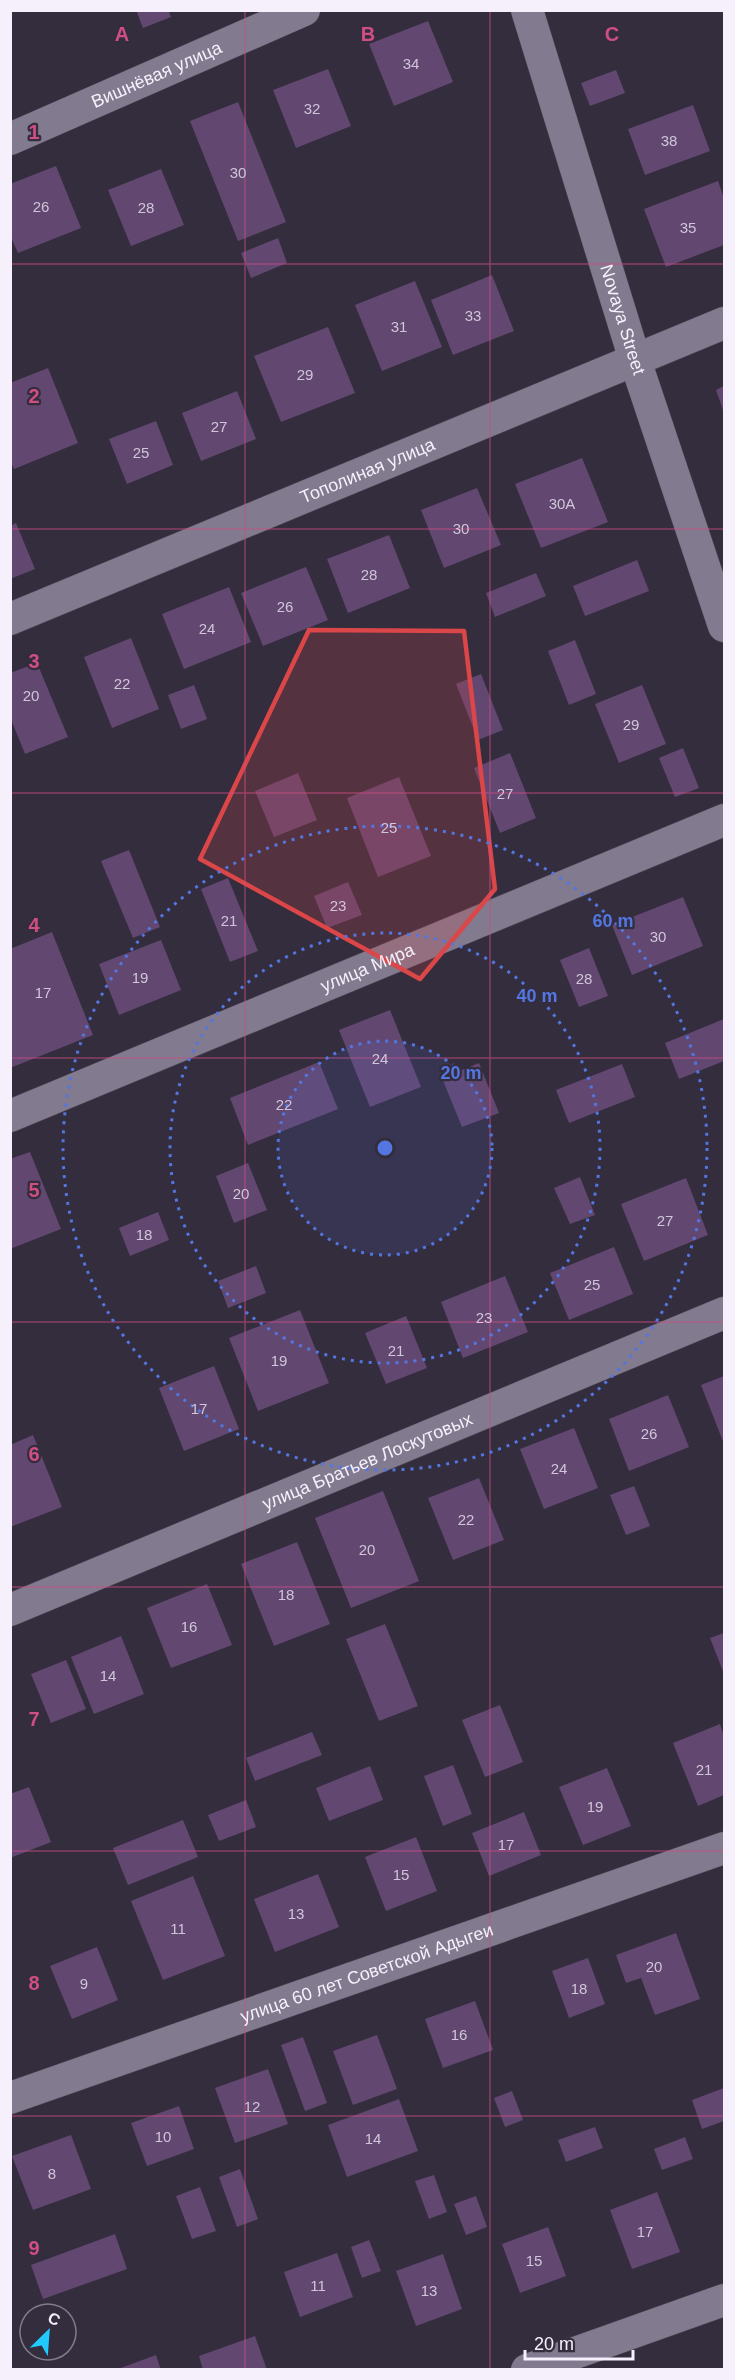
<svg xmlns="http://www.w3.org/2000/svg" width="735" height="2380" font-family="Helvetica,sans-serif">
	<rect width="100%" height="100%" fill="#342d3e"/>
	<g fill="#624770">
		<polygon points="136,10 168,10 171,17 143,28"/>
		<polygon points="428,21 453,82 394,106 369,44"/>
		<polygon points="328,69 351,126 296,148 273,90"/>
		<polygon points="616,70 625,93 590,106 581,83"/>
		<polygon points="238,102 286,222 238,241 190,121"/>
		<polygon points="693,105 710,151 645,175 628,129"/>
		<polygon points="56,166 81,228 18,253 10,235 10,184"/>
		<polygon points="161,169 184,225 131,246 108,190"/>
		<polygon points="718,181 724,198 724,245 666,267 644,209"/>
		<polygon points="278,238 287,263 251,278 241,253"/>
		<polygon points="492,275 514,331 453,355 431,300"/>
		<polygon points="415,281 442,347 382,371 355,305"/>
		<polygon points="328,327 355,393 281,422 254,356"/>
		<polygon points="48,368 78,443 14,469 10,461 10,383"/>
		<polygon points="724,386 724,413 716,390"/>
		<polygon points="237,391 256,439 201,461 182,413"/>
		<polygon points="156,421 173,465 127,484 109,439"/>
		<polygon points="582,458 608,522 541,548 515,484"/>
		<polygon points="477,488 501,545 444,568 421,510"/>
		<polygon points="16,523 35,569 10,579 10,526"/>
		<polygon points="389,535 410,588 348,613 327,559"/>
		<polygon points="637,560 649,591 585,616 573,586"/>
		<polygon points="306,567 328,620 263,646 241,593"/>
		<polygon points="536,573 546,596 495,617 486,593"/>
		<polygon points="229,587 251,642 184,669 162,614"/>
		<polygon points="131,638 159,709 112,728 84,657"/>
		<polygon points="575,640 596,694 569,705 548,651"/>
		<polygon points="37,663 68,737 25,754 10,717 10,673"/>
		<polygon points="481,674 503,730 478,740 456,684"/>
		<polygon points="194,685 207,719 181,729 168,695"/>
		<polygon points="642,685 666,744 619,763 595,704"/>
		<polygon points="683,748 699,788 675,797 659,758"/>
		<polygon points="510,753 536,818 500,833 474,768"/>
		<polygon points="298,773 317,820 274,837 255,791"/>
		<polygon points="399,777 431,856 378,877 347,798"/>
		<polygon points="129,850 160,927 133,938 101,861"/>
		<polygon points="228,878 258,951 230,962 201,889"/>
		<polygon points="348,882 362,915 327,928 314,896"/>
		<polygon points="683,897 703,946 632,975 612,925"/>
		<polygon points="52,932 93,1035 10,1068 10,949"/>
		<polygon points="161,940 181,990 119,1015 99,964"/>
		<polygon points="589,948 608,996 579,1007 560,960"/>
		<polygon points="390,1010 421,1087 370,1107 339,1030"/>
		<polygon points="724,1019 724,1061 679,1079 665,1043"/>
		<polygon points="319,1062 338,1109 248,1145 230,1098"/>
		<polygon points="479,1063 499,1113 462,1127 442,1078"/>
		<polygon points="622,1064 635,1097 569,1123 556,1090"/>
		<polygon points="30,1152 61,1229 10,1249 10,1159"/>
		<polygon points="248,1163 267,1210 234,1223 216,1176"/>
		<polygon points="580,1177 595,1215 570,1224 554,1188"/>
		<polygon points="686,1178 708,1235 644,1261 621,1204"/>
		<polygon points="158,1212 169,1240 130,1256 119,1228"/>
		<polygon points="614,1247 633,1294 569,1320 550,1273"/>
		<polygon points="256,1266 266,1293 228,1308 218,1281"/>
		<polygon points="505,1276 528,1332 463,1358 441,1302"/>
		<polygon points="300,1310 329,1383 258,1411 229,1338"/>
		<polygon points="406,1316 427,1368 386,1384 365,1333"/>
		<polygon points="214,1366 239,1429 184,1451 159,1388"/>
		<polygon points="724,1376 724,1444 701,1385"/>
		<polygon points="668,1395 689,1447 629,1471 609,1419"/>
		<polygon points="574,1428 598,1488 544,1509 520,1449"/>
		<polygon points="33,1435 62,1507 10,1527 10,1445"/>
		<polygon points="479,1478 504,1540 453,1560 428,1498"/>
		<polygon points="634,1486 650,1526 626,1535 610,1495"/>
		<polygon points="383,1491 419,1581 351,1608 315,1518"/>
		<polygon points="297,1542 330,1624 274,1646 241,1564"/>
		<polygon points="207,1584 232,1645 171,1668 147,1608"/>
		<polygon points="385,1624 418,1706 379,1721 346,1639"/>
		<polygon points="724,1633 724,1674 710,1638"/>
		<polygon points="121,1636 144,1694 94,1714 71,1657"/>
		<polygon points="66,1660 86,1709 51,1723 31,1674"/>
		<polygon points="500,1705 523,1762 485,1777 462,1720"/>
		<polygon points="720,1724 724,1736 724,1795 698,1806 673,1743"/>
		<polygon points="312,1732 322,1755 255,1781 246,1758"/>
		<polygon points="453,1765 472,1814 443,1826 424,1776"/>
		<polygon points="370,1766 383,1800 329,1821 316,1788"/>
		<polygon points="607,1768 631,1826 583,1845 559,1787"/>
		<polygon points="29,1787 51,1842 10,1858 10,1794"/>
		<polygon points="246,1800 256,1827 219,1841 208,1815"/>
		<polygon points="524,1812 541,1855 489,1876 472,1833"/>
		<polygon points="183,1820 198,1857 128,1885 113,1848"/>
		<polygon points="416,1837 437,1891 386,1911 365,1857"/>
		<polygon points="318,1874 339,1927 275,1952 254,1899"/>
		<polygon points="193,1876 225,1956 163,1980 131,1901"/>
		<polygon points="676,1933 700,1999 655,2015 641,1978 626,1983 616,1955"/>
		<polygon points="97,1947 118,2000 72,2019 50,1966"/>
		<polygon points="588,1958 605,2004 569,2018 552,1971"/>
		<polygon points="475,2001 493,2050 443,2068 425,2019"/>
		<polygon points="377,2035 397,2089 353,2105 333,2051"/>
		<polygon points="303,2037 327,2103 305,2111 281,2045"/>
		<polygon points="268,2069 288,2124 235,2143 215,2088"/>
		<polygon points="724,2088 724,2121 702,2129 692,2100"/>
		<polygon points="512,2091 523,2120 505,2127 494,2098"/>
		<polygon points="399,2099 418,2151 347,2177 328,2125"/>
		<polygon points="179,2106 194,2149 147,2166 131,2123"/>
		<polygon points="595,2127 603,2148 566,2162 558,2140"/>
		<polygon points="71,2135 91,2189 33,2210 12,2156"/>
		<polygon points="685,2137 693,2159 662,2170 654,2149"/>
		<polygon points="240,2169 258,2219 237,2227 219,2177"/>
		<polygon points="434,2175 447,2212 429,2219 415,2181"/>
		<polygon points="200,2187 216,2231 192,2239 176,2196"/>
		<polygon points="657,2192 680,2252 632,2269 610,2210"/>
		<polygon points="476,2196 487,2227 466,2235 454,2204"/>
		<polygon points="548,2227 566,2276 520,2293 502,2244"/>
		<polygon points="115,2234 127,2269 43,2299 31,2265"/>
		<polygon points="369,2240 381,2271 362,2278 351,2247"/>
		<polygon points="337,2253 353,2297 300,2317 284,2272"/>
		<polygon points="443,2254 462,2309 416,2326 396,2271"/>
		<polygon points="255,2336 267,2370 203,2370 199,2356"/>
		<polygon points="156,2355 161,2370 118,2370 118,2369"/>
	</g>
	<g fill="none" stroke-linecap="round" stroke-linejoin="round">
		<defs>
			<g id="street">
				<path id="s1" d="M527,10L635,360L724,626"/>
				<path id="s2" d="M10,139L304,10"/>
				<path id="s3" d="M10,619L724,323"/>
				<path id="s4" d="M10,1116L724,820"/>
				<path id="s5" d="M10,1610L724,1313"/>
				<path id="s6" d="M10,2098L724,1848"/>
				<polyline points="527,2370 724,2300"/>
			</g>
		</defs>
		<use href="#street" stroke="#504a59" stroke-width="33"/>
		<use href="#street" stroke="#827a8e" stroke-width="32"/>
	</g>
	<path fill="#db4648" fill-opacity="0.2" stroke="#db4648" stroke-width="4.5" stroke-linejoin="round" d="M309,630L464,631L495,889L420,979L200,859Z"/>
	<path fill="none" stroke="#cf4e83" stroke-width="1.5" stroke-opacity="0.55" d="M245,10V2370M490,10V2370M10,264H724M10,529H724M10,793H724M10,1058H724M10,1322H724M10,1587H724M10,1851H724M10,2116H724"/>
	<circle cx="385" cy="1148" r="107" fill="#5376e1" fill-opacity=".12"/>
	<g fill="none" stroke="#5376e1" stroke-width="3" stroke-dasharray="3 6">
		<circle cx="385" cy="1148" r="107"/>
		<circle cx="385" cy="1148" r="215"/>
		<circle cx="385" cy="1148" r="322"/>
	</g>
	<g text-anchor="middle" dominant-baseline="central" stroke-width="4.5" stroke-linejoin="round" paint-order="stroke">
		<g font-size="15" fill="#d0c6d9">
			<text x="411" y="63">34</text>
			<text x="312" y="108">32</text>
			<text x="669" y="140">38</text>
			<text x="238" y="172">30</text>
			<text x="41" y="206">26</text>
			<text x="146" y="207">28</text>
			<text x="688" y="227">35</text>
			<text x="473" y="315">33</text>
			<text x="399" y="326">31</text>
			<text x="305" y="374">29</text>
			<text x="219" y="426">27</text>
			<text x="141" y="452">25</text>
			<text x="562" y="503">30А</text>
			<text x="461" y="528">30</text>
			<text x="369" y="574">28</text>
			<text x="285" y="606">26</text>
			<text x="207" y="628">24</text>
			<text x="122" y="683">22</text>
			<text x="31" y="695">20</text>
			<text x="631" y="724">29</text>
			<text x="505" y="793">27</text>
			<text x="389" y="827">25</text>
			<text x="338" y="905">23</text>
			<text x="229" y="920">21</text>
			<text x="658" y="936">30</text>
			<text x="140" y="977">19</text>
			<text x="584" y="978">28</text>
			<text x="43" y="992">17</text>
			<text x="380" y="1058">24</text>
			<text x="284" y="1104">22</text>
			<text x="241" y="1193">20</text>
			<text x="665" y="1220">27</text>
			<text x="144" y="1234">18</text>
			<text x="592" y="1284">25</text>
			<text x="484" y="1317">23</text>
			<text x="396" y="1350">21</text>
			<text x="279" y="1360">19</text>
			<text x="199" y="1408">17</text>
			<text x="649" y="1433">26</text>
			<text x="559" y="1468">24</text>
			<text x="466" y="1519">22</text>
			<text x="367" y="1549">20</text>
			<text x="286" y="1594">18</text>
			<text x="189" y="1626">16</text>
			<text x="108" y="1675">14</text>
			<text x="704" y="1769">21</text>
			<text x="595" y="1806">19</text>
			<text x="506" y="1844">17</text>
			<text x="401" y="1874">15</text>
			<text x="296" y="1913">13</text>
			<text x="178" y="1928">11</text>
			<text x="654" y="1966">20</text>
			<text x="84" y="1983">9</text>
			<text x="579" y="1988">18</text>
			<text x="459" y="2034">16</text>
			<text x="252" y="2106">12</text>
			<text x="163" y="2136">10</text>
			<text x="373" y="2138">14</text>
			<text x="52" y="2173">8</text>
			<text x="645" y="2231">17</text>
			<text x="534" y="2260">15</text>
			<text x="318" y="2285">11</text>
			<text x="429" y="2290">13</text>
		</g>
		<g font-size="18" fill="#f5f0fc" stroke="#342d3e">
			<text stroke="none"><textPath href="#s2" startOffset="160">Вишнёвая улица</textPath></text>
			<text stroke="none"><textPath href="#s1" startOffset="324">Novaya Street</textPath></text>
			<text stroke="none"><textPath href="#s3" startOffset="387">Тополиная улица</textPath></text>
			<text stroke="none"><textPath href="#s4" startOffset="387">улица Мира</textPath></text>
			<text stroke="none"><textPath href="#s5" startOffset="387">улица Братьев Лоскутовых</textPath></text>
			<text stroke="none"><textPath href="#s6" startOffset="378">улица 60 лет Советской Адыгеи</textPath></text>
		</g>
	</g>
	<g font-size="20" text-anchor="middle" font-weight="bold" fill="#cf4e83" stroke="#342d3e" stroke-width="4.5" stroke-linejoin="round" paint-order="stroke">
		<text x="122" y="41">A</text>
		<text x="368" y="41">B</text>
		<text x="612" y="41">C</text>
		<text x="34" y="139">1</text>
		<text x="34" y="403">2</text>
		<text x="34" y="668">3</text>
		<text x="34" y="932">4</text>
		<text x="34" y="1197">5</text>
		<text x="34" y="1461">6</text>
		<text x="34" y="1726">7</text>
		<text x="34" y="1990">8</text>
		<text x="34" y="2255">9</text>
	</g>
	<circle cx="385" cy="1148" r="9" fill="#5376e1" stroke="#342d3e" stroke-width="3"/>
	<g font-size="18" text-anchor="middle" font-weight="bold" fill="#5376e1" stroke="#342d3e" stroke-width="4.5" stroke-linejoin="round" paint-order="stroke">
		<text x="613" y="927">60 m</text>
		<text x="537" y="1002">40 m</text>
		<text x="461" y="1079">20 m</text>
	</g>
	<rect width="735" height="2380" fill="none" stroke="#f5f0fc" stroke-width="24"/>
	<g transform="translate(48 2332) rotate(25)"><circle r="28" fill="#342d3e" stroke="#817b8a" stroke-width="1.5"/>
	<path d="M0-4.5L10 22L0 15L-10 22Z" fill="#22c9fd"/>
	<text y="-9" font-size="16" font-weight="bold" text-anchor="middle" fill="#f5f0fc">С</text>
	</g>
	<path d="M525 2350v9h108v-9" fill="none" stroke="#f5f0fc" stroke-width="3"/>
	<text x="534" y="2350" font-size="18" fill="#f5f0fc" stroke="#342d3e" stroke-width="4.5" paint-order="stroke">20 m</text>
</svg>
